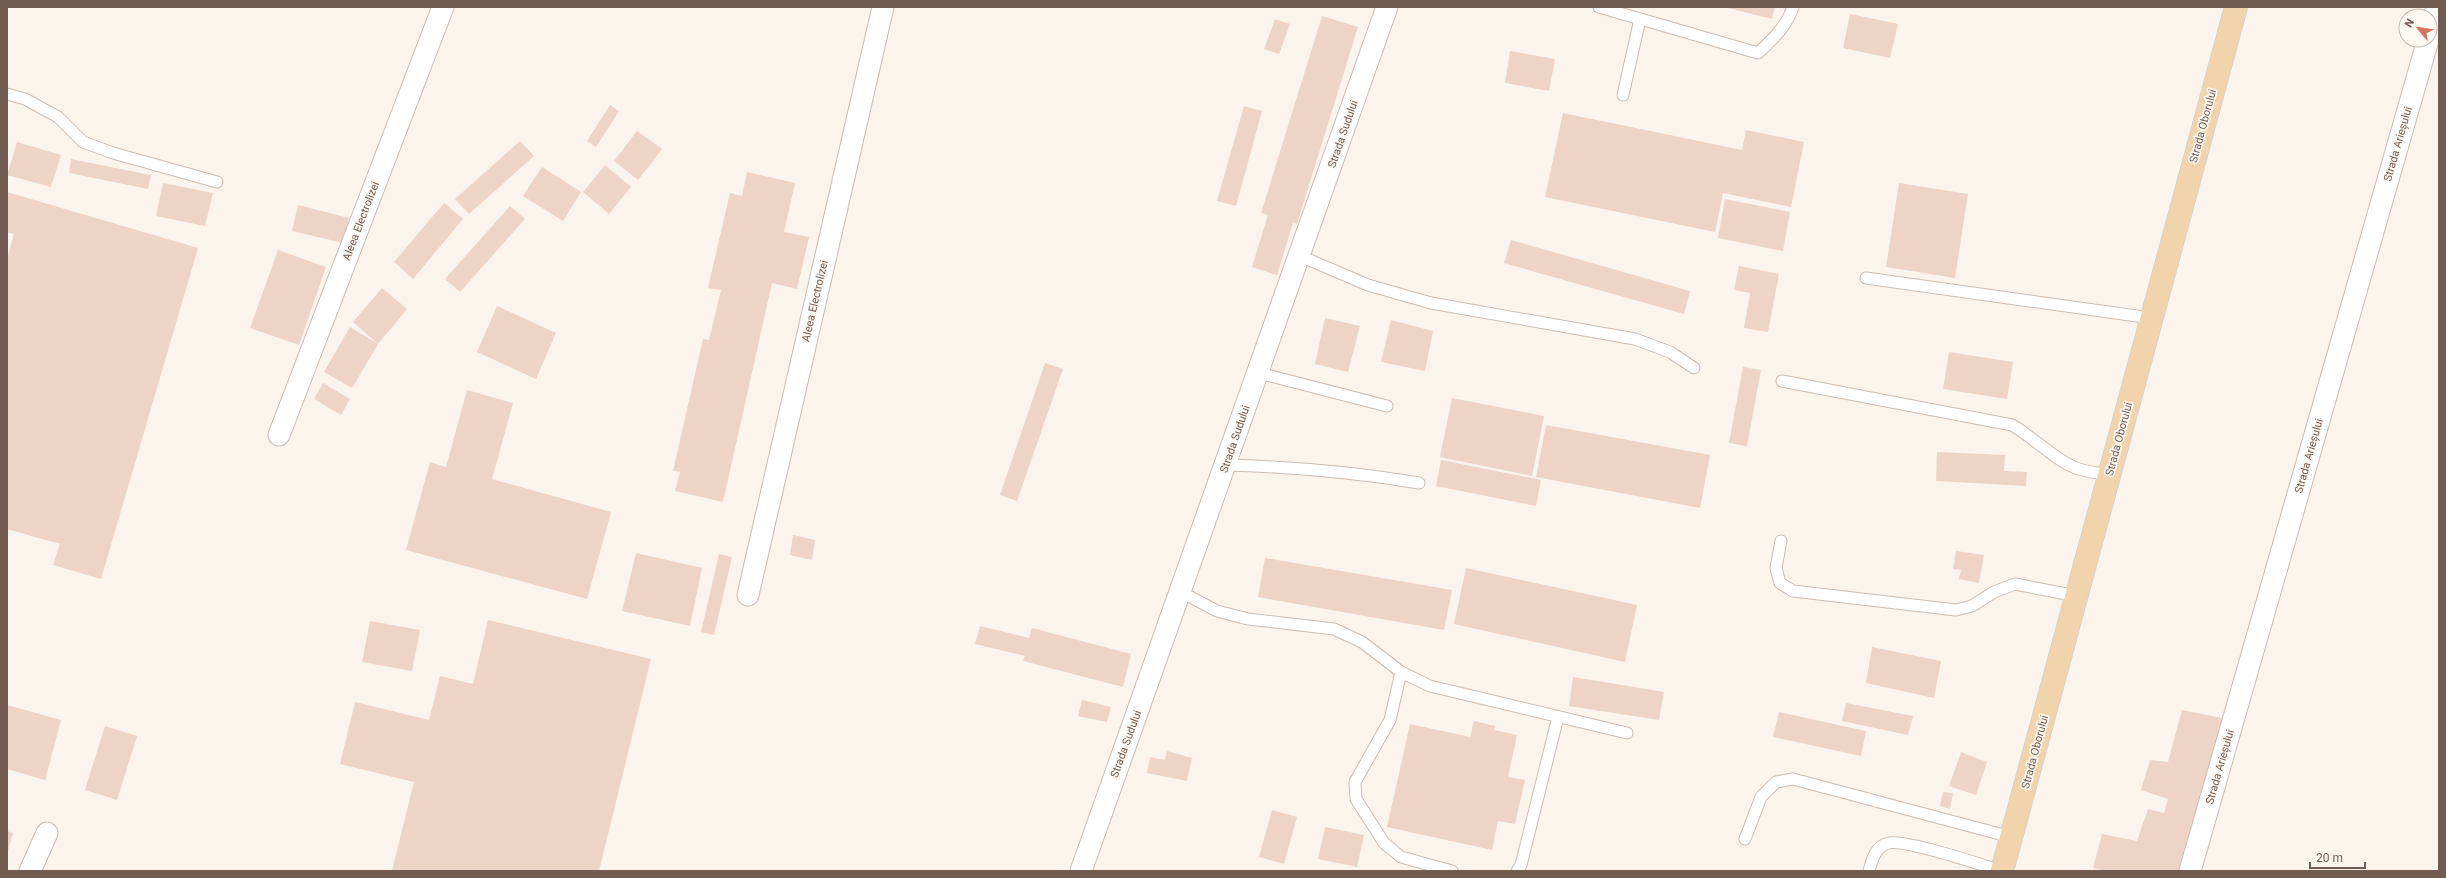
<svg xmlns="http://www.w3.org/2000/svg" width="2446" height="878" font-family="Roboto,sans-serif">
	<rect width="100%" height="100%" fill="#fbf4ec"/>
	<g fill="#edd4c6">
		<polygon points="1724,7 1775,7 1772,19"/>
		<polygon points="1850,14 1898,24 1890,58 1843,48"/>
		<polygon points="1322,16 1358,27 1297,224 1293,223 1277,275 1252,267 1268,215 1261,213"/>
		<polygon points="1275,19 1290,24 1279,54 1264,49"/>
		<polygon points="1510,51 1555,59 1549,91 1505,83"/>
		<polygon points="610,105 619,111 596,147 587,141"/>
		<polygon points="1244,106 1262,111 1236,206 1217,201"/>
		<polygon points="1563,113 1742,150 1746,130 1804,142 1791,207 1723,193 1715,232 1545,197"/>
		<polygon points="637,131 662,149 638,180 614,161"/>
		<polygon points="520,141 534,156 469,214 455,199"/>
		<polygon points="17,142 61,155 51,187 7,175"/>
		<polygon points="71,159 151,175 148,189 69,173"/>
		<polygon points="605,165 631,187 609,214 583,192"/>
		<polygon points="542,167 581,192 563,221 523,196"/>
		<polygon points="747,172 795,183 784,232 809,237 797,289 772,283 723,502 675,491 680,472 673,471 703,339 709,340 721,290 708,288 730,193 742,196"/>
		<polygon points="163,183 213,193 205,226 156,216"/>
		<polygon points="1899,183 1968,194 1955,278 1886,267"/>
		<polygon points="7,192 198,248 101,579 53,565 60,544 7,529 7,259 14,234 7,232"/>
		<polygon points="1725,199 1790,212 1783,251 1718,238"/>
		<polygon points="444,203 463,219 413,279 394,262"/>
		<polygon points="298,205 349,218 343,243 292,231"/>
		<polygon points="510,206 525,219 460,292 445,279"/>
		<polygon points="1511,240 1690,291 1684,314 1504,263"/>
		<polygon points="278,250 326,267 299,345 250,328"/>
		<polygon points="1739,266 1779,274 1768,332 1744,328 1750,293 1734,290"/>
		<polygon points="382,288 407,309 378,344 353,322"/>
		<polygon points="497,306 556,333 536,379 477,352"/>
		<polygon points="1325,318 1360,326 1348,372 1315,364"/>
		<polygon points="1391,320 1433,331 1425,371 1381,362"/>
		<polygon points="350,327 378,344 352,388 324,372"/>
		<polygon points="1949,352 2013,362 2007,399 1943,389"/>
		<polygon points="1045,363 1063,369 1017,501 1000,495"/>
		<polygon points="1743,367 1761,370 1747,446 1729,443"/>
		<polygon points="323,383 350,399 341,415 314,399"/>
		<polygon points="467,390 513,403 492,479 611,512 587,599 406,550 430,462 446,467"/>
		<polygon points="1452,398 1544,416 1532,476 1440,457"/>
		<polygon points="1546,425 1710,455 1700,508 1536,477"/>
		<polygon points="1937,452 2005,455 2004,471 2027,472 2026,486 1936,481"/>
		<polygon points="1441,460 1541,480 1536,506 1436,486"/>
		<polygon points="793,535 815,540 812,560 790,555"/>
		<polygon points="1956,551 1984,555 1979,583 1959,579 1961,570 1953,569"/>
		<polygon points="636,553 702,568 690,626 622,611"/>
		<polygon points="719,554 732,557 714,635 701,632"/>
		<polygon points="1265,558 1452,590 1444,630 1258,597"/>
		<polygon points="1466,568 1637,605 1625,662 1454,624"/>
		<polygon points="488,620 651,659 599,871 392,871 414,782 340,764 355,702 429,720 440,676 473,684"/>
		<polygon points="370,621 420,630 412,671 362,662"/>
		<polygon points="980,626 1029,638 1032,628 1131,654 1123,687 1023,661 1025,656 975,644"/>
		<polygon points="1872,647 1941,661 1934,698 1866,683"/>
		<polygon points="1573,677 1664,692 1659,720 1569,706"/>
		<polygon points="1082,700 1111,707 1107,722 1078,716"/>
		<polygon points="1846,703 1913,716 1908,735 1842,721"/>
		<polygon points="7,705 61,720 45,780 7,769"/>
		<polygon points="2182,710 2222,718 2196,824 2181,871 2106,871 2093,868 2102,834 2137,841 2148,809 2164,813 2168,799 2141,790 2150,760 2168,762"/>
		<polygon points="1779,712 1866,731 1861,756 1773,737"/>
		<polygon points="1474,721 1495,726 1494,730 1517,735 1508,777 1525,780 1515,824 1498,821 1492,850 1387,827 1410,724 1470,737"/>
		<polygon points="105,726 137,736 117,800 85,790"/>
		<polygon points="1167,751 1192,758 1187,781 1147,773 1150,757 1165,760"/>
		<polygon points="1961,752 1987,762 1976,795 1949,786"/>
		<polygon points="1943,792 1953,793 1950,809 1940,806"/>
		<polygon points="1272,810 1297,817 1284,864 1259,857"/>
		<polygon points="1325,827 1364,835 1357,867 1318,859"/>
		<polygon points="7,831 13,833 7,854"/>
	</g>
	<g fill="none" stroke-linecap="round" stroke-linejoin="round">
		<defs>
			<g id="service">
				<path d="M1599,7L1758,53C1772,40 1787,26 1793,7"/>
				<polyline points="7,94 25,99 58,117 83,142 113,153 217,182"/>
				<polyline points="1623,95 1640,19"/>
				<polyline points="1300,256 1368,285 1431,303 1635,339 1670,352 1694,368"/>
				<polyline points="1866,278 2151,318"/>
				<polyline points="1259,373 1387,406"/>
				<path d="M1782,381L2012,425C2033,437 2055,460 2076,468C2086,472 2099,473 2109,475"/>
				<path d="M1227,465C1294,467 1352,472 1419,483"/>
				<polyline points="1781,541 1776,568 1780,583 1793,591 1956,610 1972,606 1994,592 2015,584 2077,596"/>
				<polyline points="1181,592 1217,611 1248,619 1334,629 1362,642 1401,672 1430,686 1627,733"/>
				<polyline points="1401,672 1390,720 1355,782 1356,799 1384,843 1401,857 1452,871"/>
				<polyline points="1745,839 1761,797 1776,782 1793,779 2011,837"/>
				<polyline points="1517,871 1521,865 1558,717"/>
				<path d="M1869,871C1872,860 1875,846 1889,843C1905,839 1982,865 2002,871"/>
			</g>
			<g id="minor">
				<polyline points="2430,32 2437,7"/>
				<polyline points="279,435 443,7"/>
				<polyline points="748,595 883,7"/>
				<polyline points="30,871 47,833"/>
				<polyline points="1081,871 1387,7"/>
				<polyline points="2190,871 2428,40"/>
			</g>
			<polyline id="primary" points="2002,871 2236,7"/>
		</defs>
		<use href="#service" stroke="#ccbcb2" stroke-width="13"/>
		<use href="#minor" stroke="#ccbcb2" stroke-width="23"/>
		<use href="#primary" stroke="#d8d1ce" stroke-width="24"/>
		<use href="#service" stroke="#fff" stroke-width="11"/>
		<use href="#minor" stroke="#fff" stroke-width="21"/>
		<use href="#primary" stroke="#f1d4ac" stroke-width="22"/>
	</g>
	<g text-anchor="middle" dominant-baseline="central" stroke-width="3.5" stroke-linejoin="round" paint-order="stroke">
		<g font-size="11" fill="#745b51" stroke="#fdf8f2">
			<text transform="translate(2203 126) rotate(-75)">Strada Oborului</text>
			<text transform="translate(1343 134) rotate(-71)">Strada Sudului</text>
			<text transform="translate(2398 144) rotate(-74)">Strada Arieșului</text>
			<text transform="translate(361 221) rotate(-69)">Aleea Electrolizei</text>
			<text transform="translate(815 301) rotate(-77)">Aleea Electrolizei</text>
			<text transform="translate(1235 439) rotate(-71)">Strada Sudului</text>
			<text transform="translate(2119 439) rotate(-75)">Strada Oborului</text>
			<text transform="translate(2309 456) rotate(-74)">Strada Arieșului</text>
			<text transform="translate(1126 744) rotate(-70)">Strada Sudului</text>
			<text transform="translate(2035 752) rotate(-75)">Strada Oborului</text>
			<text transform="translate(2220 767) rotate(-74)">Strada Arieșului</text>
		</g>
	</g>
	<rect width="2446" height="878" fill="none" stroke="#745b51" stroke-width="16"/>
	<g transform="translate(2418 28) rotate(300)"><circle r="19" fill="#fdf8f2" stroke="#c6b9b2"/>
	<path d="M0-3L7 15L0 10L-7 15Z" fill="#d6735f"/>
	<text y="-6" font-size="11" font-weight="bold" text-anchor="middle" fill="#745b51">N</text>
	</g>
	<path d="M2310 862v6h55v-6" fill="none" stroke="#745b51" stroke-width="2"/>
	<text x="2316" y="862" font-size="12" fill="#745b51" stroke="#fdf8f2" stroke-width="3" paint-order="stroke">20 m</text>
</svg>
